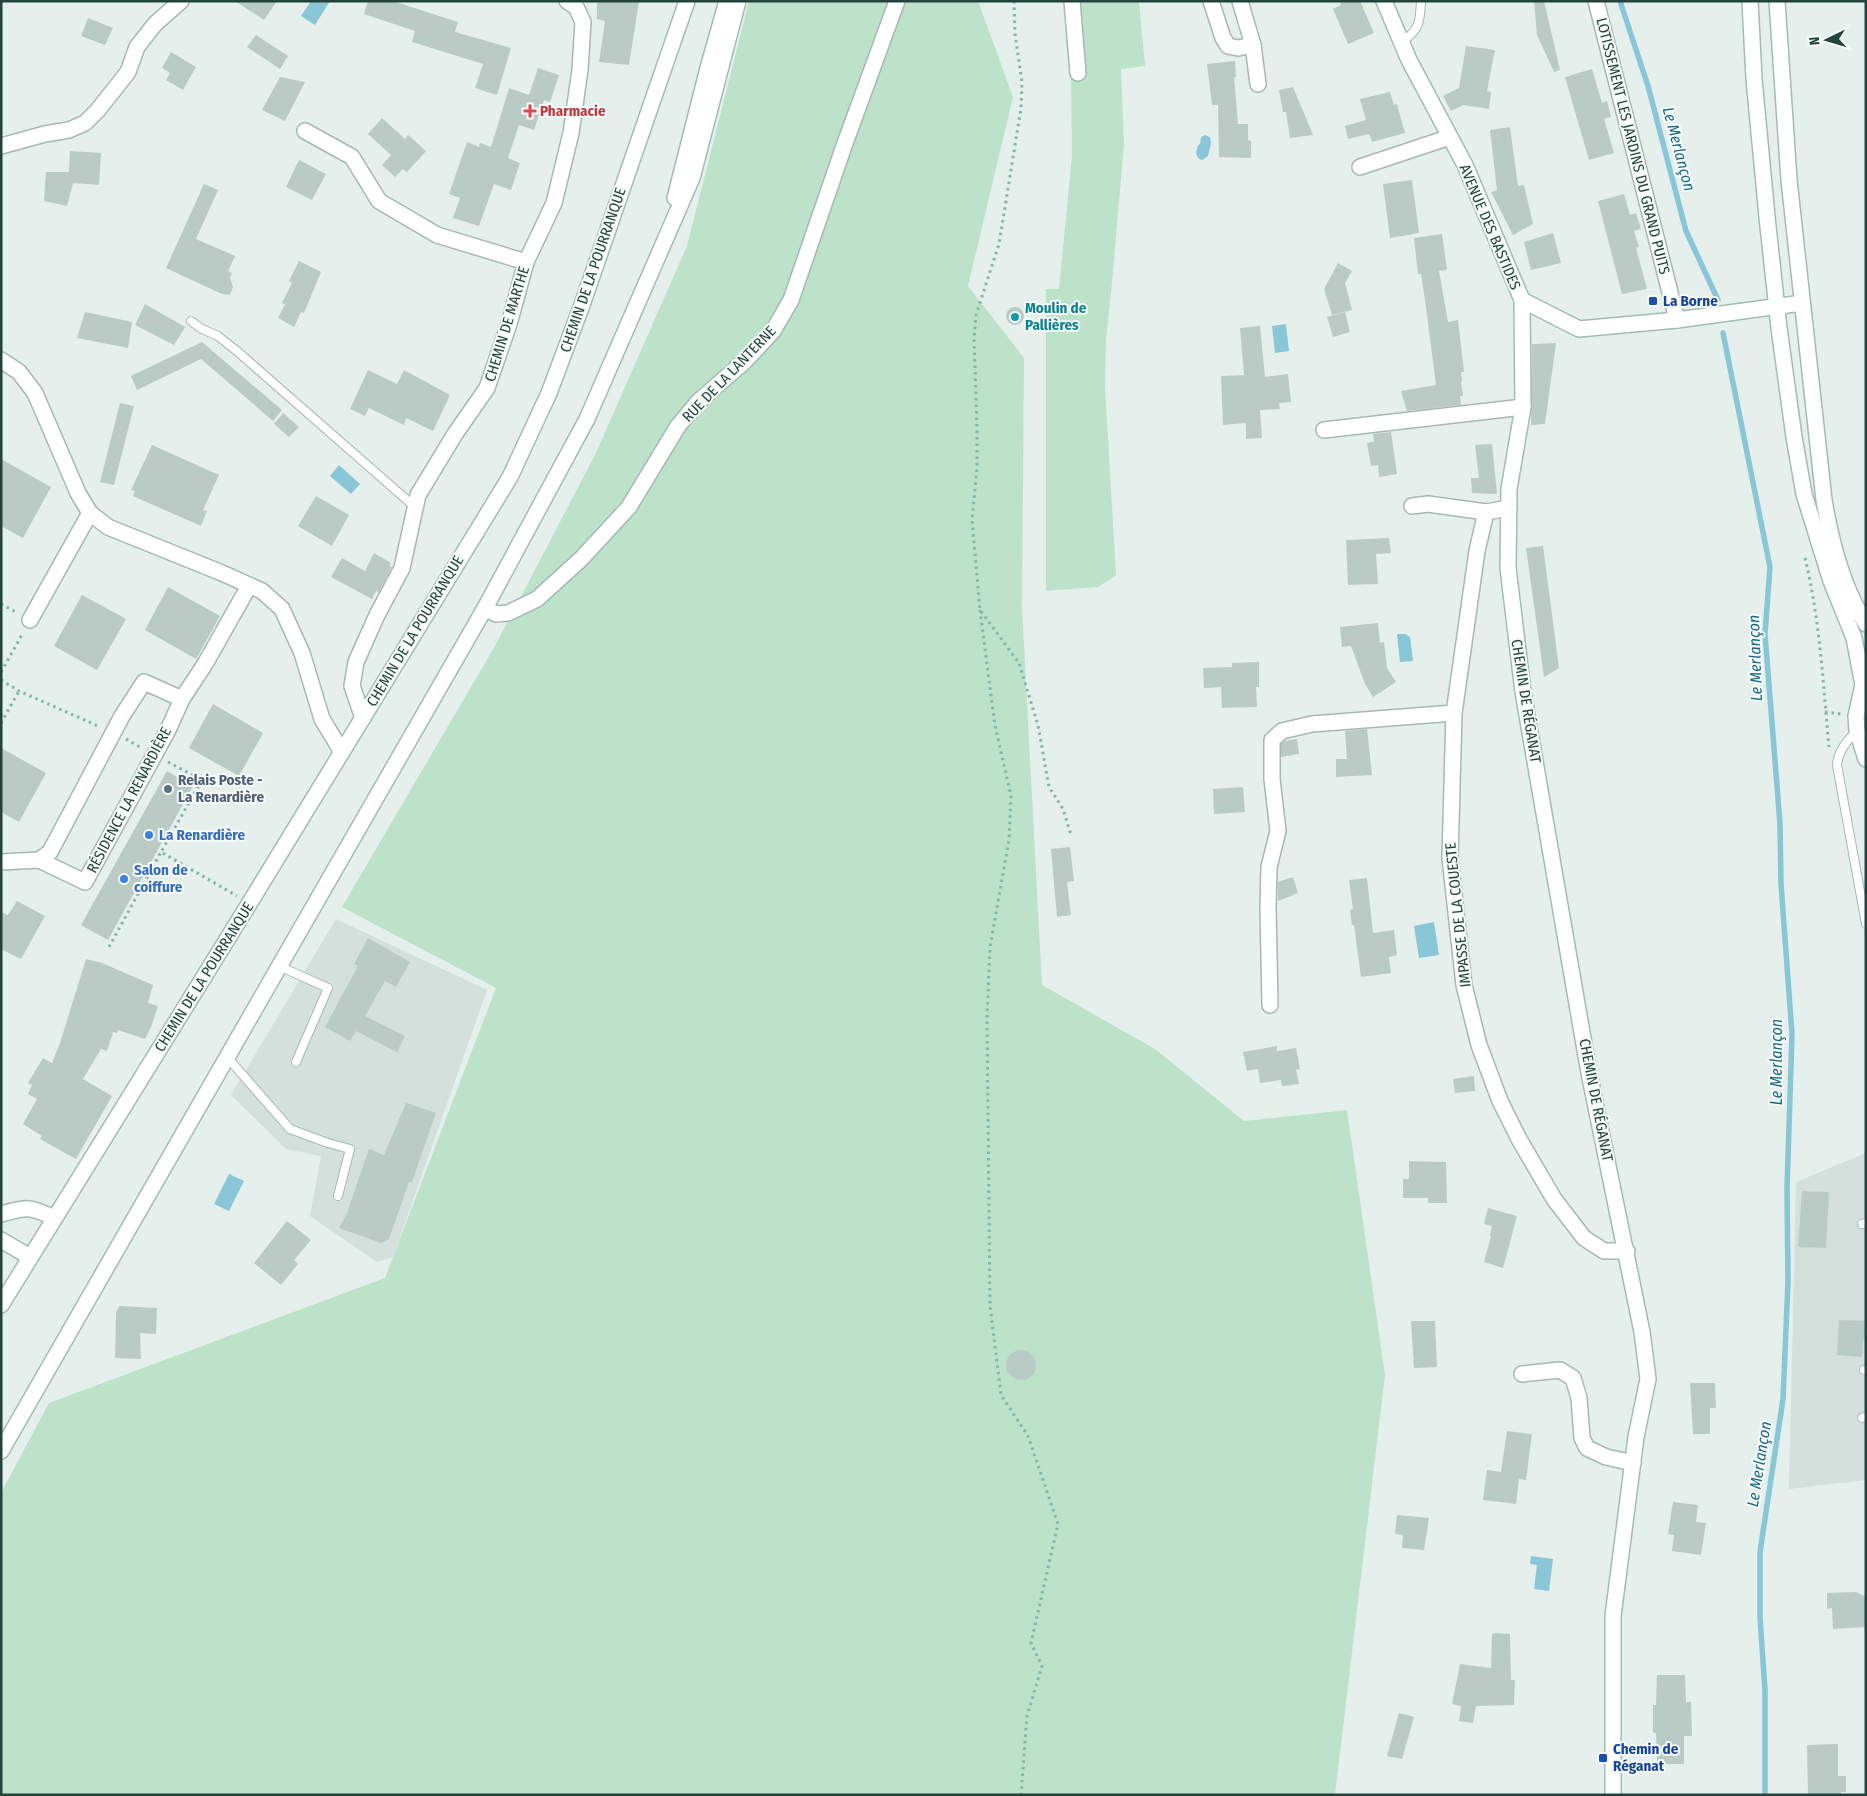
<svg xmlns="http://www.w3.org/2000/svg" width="1867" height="1796" font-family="'Fira Sans Condensed',sans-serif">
	<rect width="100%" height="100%" fill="#e5efec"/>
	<g fill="#d3e0db">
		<polygon points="336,919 487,990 393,1257 377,1262 310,1216 321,1156 286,1149 231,1095"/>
		<polygon points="1866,1153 1866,1480 1789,1489 1796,1182"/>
	</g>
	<g fill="#bce2ca">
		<polygon points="749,1 978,1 1013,97 968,286 1024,358 1022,608 1042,985 1155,1049 1244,1121 1347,1110 1385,1375 1335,1795 1,1795 1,1493 49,1403 385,1278 496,988 342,907 495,646 595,455 687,246"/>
		<polygon points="1077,1 1139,1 1145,66 1121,69 1124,144 1112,283 1106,340 1105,387 1116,575 1098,587 1046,591 1046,289 1059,289 1072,156 1071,73"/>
	</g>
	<g fill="#89c6d8">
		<polygon points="311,1 330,1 315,25 301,16"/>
		<polygon points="1205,135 1210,137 1211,143 1208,156 1202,160 1198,158 1196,153 1198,145 1200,144 1201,137"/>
		<polygon points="1286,324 1289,351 1275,353 1272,326"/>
		<polygon points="339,465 360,484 351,494 330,476"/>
		<polygon points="1397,634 1405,634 1410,637 1413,661 1400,662"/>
		<polygon points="1434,922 1439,955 1419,958 1414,926"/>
		<polygon points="229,1174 244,1181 229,1211 214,1204"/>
		<polygon points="1531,1556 1553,1559 1549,1591 1534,1589 1537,1565 1530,1564"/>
	</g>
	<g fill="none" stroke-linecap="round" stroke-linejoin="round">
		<g stroke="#89c6d8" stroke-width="5.5">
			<polyline points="1620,1 1648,86 1686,231 1718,300"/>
			<polyline points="1723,333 1770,567 1765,634 1780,824 1781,884 1792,1034 1787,1188 1788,1282 1783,1399 1760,1552 1760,1618 1765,1690 1765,1795"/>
		</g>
	</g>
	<g fill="#bacbc5">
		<polygon points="235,1 277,1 264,20"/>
		<polygon points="368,1 393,1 433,14 458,22 455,32 511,48 497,95 475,88 483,64 412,42 415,31 364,14"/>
		<polygon points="597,1 639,1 629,65 599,62 605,21 597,19"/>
		<polygon points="1340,1 1360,1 1374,33 1348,44 1333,9 1341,5"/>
		<polygon points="1534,1 1544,1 1560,70 1554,72 1537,35"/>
		<polygon points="88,18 113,28 105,45 81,36"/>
		<polygon points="256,35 288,56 280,69 247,47"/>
		<polygon points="1466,46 1495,50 1487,91 1491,92 1489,109 1463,105 1451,111 1443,96 1459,88"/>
		<polygon points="171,52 196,67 183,90 166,80 170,73 162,68"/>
		<polygon points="1235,61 1236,77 1234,77 1238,124 1248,124 1248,140 1251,141 1251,158 1219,157 1218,105 1212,105 1207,64"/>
		<polygon points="538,68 559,75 550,102 544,100 534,130 519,125 508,158 520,163 511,190 494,184 479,226 453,218 460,198 449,194 467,142 479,147 480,143 491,147 509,88 529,95"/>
		<polygon points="1592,69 1602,103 1607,101 1611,117 1604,119 1614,153 1589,160 1565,77"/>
		<polygon points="280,77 305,82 285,121 262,110"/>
		<polygon points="1293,87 1313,135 1290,138 1286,112 1283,112 1279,90"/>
		<polygon points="1390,92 1394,105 1397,104 1405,133 1372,142 1369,134 1348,139 1345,126 1366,120 1360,99"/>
		<polygon points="382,118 405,139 408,135 426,151 407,172 403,169 395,177 382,165 391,155 368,134"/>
		<polygon points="1510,127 1518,186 1524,185 1533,224 1513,235 1491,192 1497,190 1490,130"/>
		<polygon points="70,151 101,153 99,185 73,183 67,206 44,201 46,172 69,172"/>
		<polygon points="299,160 326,174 312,200 286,187"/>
		<polygon points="1412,180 1419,233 1390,238 1383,184"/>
		<polygon points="204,184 218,190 196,239 235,256 228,271 232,273 230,278 233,287 230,295 222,294 166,268"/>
		<polygon points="1624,194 1630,215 1636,213 1641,229 1634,231 1639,247 1636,248 1647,289 1622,294 1598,201"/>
		<polygon points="1553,233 1561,263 1531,270 1524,242"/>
		<polygon points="1442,234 1447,270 1439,271 1448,322 1458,320 1464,372 1461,372 1462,381 1461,381 1463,396 1460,396 1461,405 1407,411 1401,391 1436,385 1425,300 1421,274 1418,274 1414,238"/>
		<polygon points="299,261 321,272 304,313 301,312 294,327 278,318 285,304 282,303 292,283 289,281"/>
		<polygon points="1338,263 1352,271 1345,283 1352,310 1332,315 1324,289"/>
		<polygon points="145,304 185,327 174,345 135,325"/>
		<circle cx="1015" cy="316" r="9"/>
		<polygon points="85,312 132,322 128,348 77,338"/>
		<polygon points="1345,312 1350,332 1333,337 1327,317"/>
		<polygon points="1260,326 1265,377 1288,374 1291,402 1279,403 1280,409 1260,410 1262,438 1246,439 1246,423 1223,425 1221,376 1244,375 1240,328"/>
		<polygon points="202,342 282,410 273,421 201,359 137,390 131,376"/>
		<polygon points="1556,343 1545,424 1531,425 1532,344"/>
		<polygon points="368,370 397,384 404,370 450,395 433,431 406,418 404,425 369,408 365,416 350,409"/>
		<polygon points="120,403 134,406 114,485 100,482"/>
		<polygon points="283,413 299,427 289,437 274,424"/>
		<polygon points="1391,432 1397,474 1379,477 1378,465 1371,466 1367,443 1374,442 1373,434"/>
		<polygon points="1492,444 1497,494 1472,493 1471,478 1479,478 1475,445"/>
		<polygon points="152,445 219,475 203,510 207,511 201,526 133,496 135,491 131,490"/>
		<polygon points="1,459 51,487 23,538 1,526"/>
		<polygon points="316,496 349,515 332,546 298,526"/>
		<polygon points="1389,538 1391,553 1376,554 1378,584 1348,585 1346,540"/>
		<polygon points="1543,546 1559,668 1544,677 1526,548"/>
		<polygon points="374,553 391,563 389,566 392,567 379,592 376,591 372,599 331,577 342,558 365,571"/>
		<polygon points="168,587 220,616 196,659 145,630"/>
		<polygon points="82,595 126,619 97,670 54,646"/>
		<polygon points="1378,623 1380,643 1384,642 1387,668 1396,682 1373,697 1365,684 1351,646 1342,647 1340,627"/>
		<polygon points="1259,662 1259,687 1256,687 1257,707 1222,708 1221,687 1204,688 1203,668 1232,667 1232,663"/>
		<polygon points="213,704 263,733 239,776 189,748"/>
		<polygon points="1367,729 1372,775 1336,777 1336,759 1347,759 1345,731"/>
		<polygon points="1297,739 1299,754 1281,757 1281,744 1285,741"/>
		<polygon points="1,748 46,773 19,822 1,812"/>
		<polygon points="167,771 193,786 108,940 81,925"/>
		<polygon points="1243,787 1245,812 1214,814 1213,789"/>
		<polygon points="1070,847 1074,881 1067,882 1071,915 1057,917 1051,849"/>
		<polygon points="1293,877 1298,893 1278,901 1278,882"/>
		<polygon points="1367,878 1373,933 1394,930 1397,955 1389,957 1391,973 1361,977 1354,925 1352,925 1350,910 1353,909 1349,880"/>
		<polygon points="17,901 45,916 21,959 1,949 1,912 8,915"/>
		<polygon points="368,938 410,962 396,987 385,981 365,1016 405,1036 397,1052 356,1031 350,1041 325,1027 358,966 354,964"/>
		<polygon points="86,959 102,963 153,985 148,1003 158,1006 151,1027 145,1039 118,1030 117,1033 113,1032 107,1051 101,1049 83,1079 112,1096 76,1159 40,1139 42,1136 23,1124 37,1099 28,1094 32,1085 28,1083 43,1058 52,1063 60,1043"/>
		<polygon points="1277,1046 1277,1051 1296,1048 1300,1069 1296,1070 1299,1084 1282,1086 1281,1080 1260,1083 1258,1069 1247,1071 1243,1052"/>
		<polygon points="1474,1076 1475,1091 1455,1093 1453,1079"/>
		<polygon points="406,1103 436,1113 412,1182 409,1182 389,1239 381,1243 339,1228 347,1213 369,1149 384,1155"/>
		<polygon points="1409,1161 1446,1162 1447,1203 1428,1203 1428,1198 1403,1198 1403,1179 1409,1179"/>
		<polygon points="1802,1191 1829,1192 1826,1248 1798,1247"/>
		<polygon points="1488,1208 1517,1216 1503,1268 1484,1262 1491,1236 1490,1236 1492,1226 1484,1224"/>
		<polygon points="287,1221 311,1240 294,1260 298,1264 281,1285 254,1263"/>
		<polygon points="119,1306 157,1308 156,1334 140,1333 141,1359 115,1358 116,1313"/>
		<polygon points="1839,1320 1866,1321 1866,1340 1863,1340 1862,1357 1837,1355"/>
		<polygon points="1411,1321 1435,1321 1437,1367 1414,1368"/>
		<circle cx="1021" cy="1365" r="15"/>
		<polygon points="1690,1383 1715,1383 1716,1408 1710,1408 1710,1434 1693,1434"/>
		<polygon points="1507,1431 1532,1434 1526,1480 1519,1479 1516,1504 1483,1500 1487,1470 1501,1472"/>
		<polygon points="1673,1502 1698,1505 1696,1522 1706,1523 1701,1555 1672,1551 1674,1535 1668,1534"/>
		<polygon points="1397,1515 1429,1518 1424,1550 1402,1548 1403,1535 1395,1534"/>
		<polygon points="1856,1592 1866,1597 1866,1627 1833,1629 1832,1608 1827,1609 1827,1593"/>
		<polygon points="1496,1633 1510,1634 1511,1680 1515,1680 1514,1705 1476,1706 1473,1723 1459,1721 1461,1706 1452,1704 1460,1664 1491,1668 1492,1634"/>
		<polygon points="1657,1675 1685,1675 1686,1702 1691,1702 1692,1736 1684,1736 1684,1764 1661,1764 1661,1761 1657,1762 1656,1733 1653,1733 1653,1705 1656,1705"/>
		<polygon points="1399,1713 1414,1717 1402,1759 1387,1756"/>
		<polygon points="1838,1744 1838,1776 1846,1776 1846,1792 1841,1792 1841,1795 1808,1795 1807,1745"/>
	</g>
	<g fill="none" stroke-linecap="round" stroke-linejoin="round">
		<defs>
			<g id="lane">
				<path d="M1402,42C1420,29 1420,22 1421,1"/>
				<polyline points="191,321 202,329 218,336 238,352 415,507"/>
				<path d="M1857,731C1847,740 1838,751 1837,765L1866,924"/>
				<polyline points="279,966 328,988 296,1062"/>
				<polyline points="227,1057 290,1129 328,1143 350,1149 338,1196"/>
				<polyline points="1862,1224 1866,1223"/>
				<polyline points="1864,1370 1866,1370"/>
				<polyline points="1862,1418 1866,1416"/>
			</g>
			<g id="street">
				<polyline points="1072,1 1078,73"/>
				<polyline points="1211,1 1223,38 1228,46 1238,48 1253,45"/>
				<polyline points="1240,1 1253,45 1258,84"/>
				<polyline points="1596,1 1677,320"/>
				<polyline points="305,131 352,157 379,201 437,235 526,262"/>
				<polyline points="1,146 45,134 69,130 85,123 98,110 128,72 137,47 155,24 181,1"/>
				<polyline points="1360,167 1450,137"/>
				<polyline points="1,360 19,372 35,393 78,493 90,513 108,527 222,573 262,591 282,609 302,653 322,719 342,752"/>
				<polyline points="1324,430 1523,407"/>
				<polyline points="1412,506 1428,504 1486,512"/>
				<polyline points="1509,508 1486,512 1477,551 1454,713 1450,858 1464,985 1479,1045 1500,1101 1519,1139 1554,1199 1584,1238 1604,1251 1627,1251"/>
				<polyline points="485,608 496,614 508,613 537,599 581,559 629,507 678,426 698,402 746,360 773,331 791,300 844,146 897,1"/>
				<polyline points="30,620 90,513"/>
				<polyline points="363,718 352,686 356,662 377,615 402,568 418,495 455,434 487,388 509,324 526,262 554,203 571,133 580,70 583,22 576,7 567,1"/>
				<polyline points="39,860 85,882 168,730 182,699"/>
				<polyline points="1,862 39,860 50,852 122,716 144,682 182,699 205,664 249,586"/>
				<polyline points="1270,1005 1268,908 1269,867 1278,831 1272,779 1272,740 1282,731 1312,724 1454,713"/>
				<polyline points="1522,1374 1560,1370 1573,1378 1579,1398 1582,1438 1587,1448 1606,1457 1633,1463"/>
			</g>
			<g id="secondary">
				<polyline points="1384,1 1409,60 1465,165 1522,300 1579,329 1677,320 1802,303"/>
				<polyline points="1750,1 1754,79 1767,217 1779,328 1794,437 1804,494 1831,581 1854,638 1863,685 1856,716 1857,731 1866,759"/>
				<path d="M1777,1L1789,180L1824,500C1831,542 1842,587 1866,624"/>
				<polyline points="675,198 708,68 727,1"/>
				<polyline points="1522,300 1523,407 1509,489 1508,568 1523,692 1589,1073 1642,1332 1648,1379 1636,1437 1613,1616 1613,1795"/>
				<path d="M1,1214C27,1207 30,1206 54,1218"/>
				<polyline points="1,1240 30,1257"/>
				<polyline points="1,1305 249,904 510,477 549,393 582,305 687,1"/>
				<polyline points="1,1451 485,608 587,419 692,178 738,1"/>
			</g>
		</defs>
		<use href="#lane" stroke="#a7b8b4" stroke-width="10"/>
		<use href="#street" stroke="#a7b8b4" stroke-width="18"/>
		<use href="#secondary" stroke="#a2bcb5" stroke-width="18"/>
		<g stroke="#83b6aa" stroke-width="3" stroke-dasharray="2.5 4" stroke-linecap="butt">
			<polyline points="1014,1 1015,34 1022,82 1021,108 999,244 976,315 974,339 977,428 977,468 972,520 980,610 1019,663 1038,725 1049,787 1063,809 1071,835"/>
			<path d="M1805,558C1820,620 1823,683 1829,747"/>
			<polyline points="1,604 16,612"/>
			<polyline points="980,610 995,726 1011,796 1009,840 990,947 987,1018 990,1306 1001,1395 1028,1436 1058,1524 1031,1643 1042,1666 1027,1716 1021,1795"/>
			<polyline points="1,672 23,633"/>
			<polyline points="1,680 19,691 98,726"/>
			<polyline points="1825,712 1841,714"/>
			<polyline points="1,723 19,691"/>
			<polyline points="126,739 140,747"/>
			<polyline points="168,762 202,780 161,852 237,896"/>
			<polyline points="109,947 161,852"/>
		</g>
		<use href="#lane" stroke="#fff" stroke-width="8"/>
		<use href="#street" stroke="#fff" stroke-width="15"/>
		<use href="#secondary" stroke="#fff" stroke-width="15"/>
	</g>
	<path fill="#e0444e" stroke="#f6fbf9" stroke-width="2" d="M527.5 103.5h5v5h5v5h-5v5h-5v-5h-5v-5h5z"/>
	<g fill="#1a4fb4" stroke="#f6fbf9" stroke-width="2">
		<rect x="1648" y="296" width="10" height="10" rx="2.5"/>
		<rect x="1598" y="1753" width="10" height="10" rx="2.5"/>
	</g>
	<circle fill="#0f9aa8" stroke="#f6fbf9" stroke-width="2" cx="1015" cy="317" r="5"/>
	<circle fill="#5c6f8a" stroke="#f6fbf9" stroke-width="2" cx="168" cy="789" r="5"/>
	<g fill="#3f7fe0" stroke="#f6fbf9" stroke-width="2">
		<circle cx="149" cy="835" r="5"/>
		<circle cx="124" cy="879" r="5"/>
	</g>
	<g text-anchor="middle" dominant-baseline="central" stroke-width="4" stroke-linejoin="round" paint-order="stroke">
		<g font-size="15" font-weight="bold" fill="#be3a42" stroke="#f6fbf9" text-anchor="start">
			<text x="540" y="111">Pharmacie</text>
		</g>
		<g font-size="15" fill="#22443d" stroke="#f6fbf9">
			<text transform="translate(1633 146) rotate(76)">LOTISSEMENT LES JARDINS DU GRAND PUITS</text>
			<text transform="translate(1490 227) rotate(67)">AVENUE DES BASTIDES</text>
			<text transform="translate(593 270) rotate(-71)">CHEMIN DE LA POURRANQUE</text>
			<text transform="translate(507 324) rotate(-73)">CHEMIN DE MARTHE</text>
			<text transform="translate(729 374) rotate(-46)">RUE DE LA LANTERNE</text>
			<text transform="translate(415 631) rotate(-59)">CHEMIN DE LA POURRANQUE</text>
			<text transform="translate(1526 701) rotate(81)">CHEMIN DE RÉGANAT</text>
			<text transform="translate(129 800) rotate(-62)">RÉSIDENCE LA RENARDIÈRE</text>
			<text transform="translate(1458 915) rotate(-96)">IMPASSE DE LA COUESTE</text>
			<text transform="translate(204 977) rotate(-58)">CHEMIN DE LA POURRANQUE</text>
			<text transform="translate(1596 1100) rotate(79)">CHEMIN DE RÉGANAT</text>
		</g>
		<g font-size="15" font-weight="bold" fill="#164399" stroke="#f6fbf9" text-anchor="start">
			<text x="1663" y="301">La Borne</text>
			<text x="1613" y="1749">Chemin de<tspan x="1613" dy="17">Réganat</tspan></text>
		</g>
		<g font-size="15" font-weight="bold" fill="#0d838f" stroke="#f6fbf9" text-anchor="start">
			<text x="1025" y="308">Moulin de<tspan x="1025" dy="17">Pallières</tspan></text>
		</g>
		<g font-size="15" font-weight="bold" fill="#4e5e75" stroke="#f6fbf9" text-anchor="start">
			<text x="178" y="780">Relais Poste -<tspan x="178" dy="17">La Renardière</tspan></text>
		</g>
		<g font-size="15" font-weight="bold" fill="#366cbe" stroke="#f6fbf9" text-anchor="start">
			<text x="159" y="835">La Renardière</text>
			<text x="134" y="870">Salon de<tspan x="134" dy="17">coiffure</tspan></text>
		</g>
		<g font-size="16" font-style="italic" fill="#166a86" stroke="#f6fbf9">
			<text transform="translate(1679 149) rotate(75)">Le Merlançon</text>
			<text transform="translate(1755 658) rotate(-92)">Le Merlançon</text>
			<text transform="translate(1776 1062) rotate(-90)">Le Merlançon</text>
			<text transform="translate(1759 1464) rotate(-81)">Le Merlançon</text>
		</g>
	</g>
	<rect width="1867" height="1796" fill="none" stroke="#22443d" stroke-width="5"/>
	<g transform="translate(1827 40) rotate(265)" stroke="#f6fbf9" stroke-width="4" paint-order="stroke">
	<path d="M0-4L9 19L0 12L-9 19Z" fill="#22443d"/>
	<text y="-8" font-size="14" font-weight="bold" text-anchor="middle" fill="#22443d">N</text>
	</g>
</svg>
